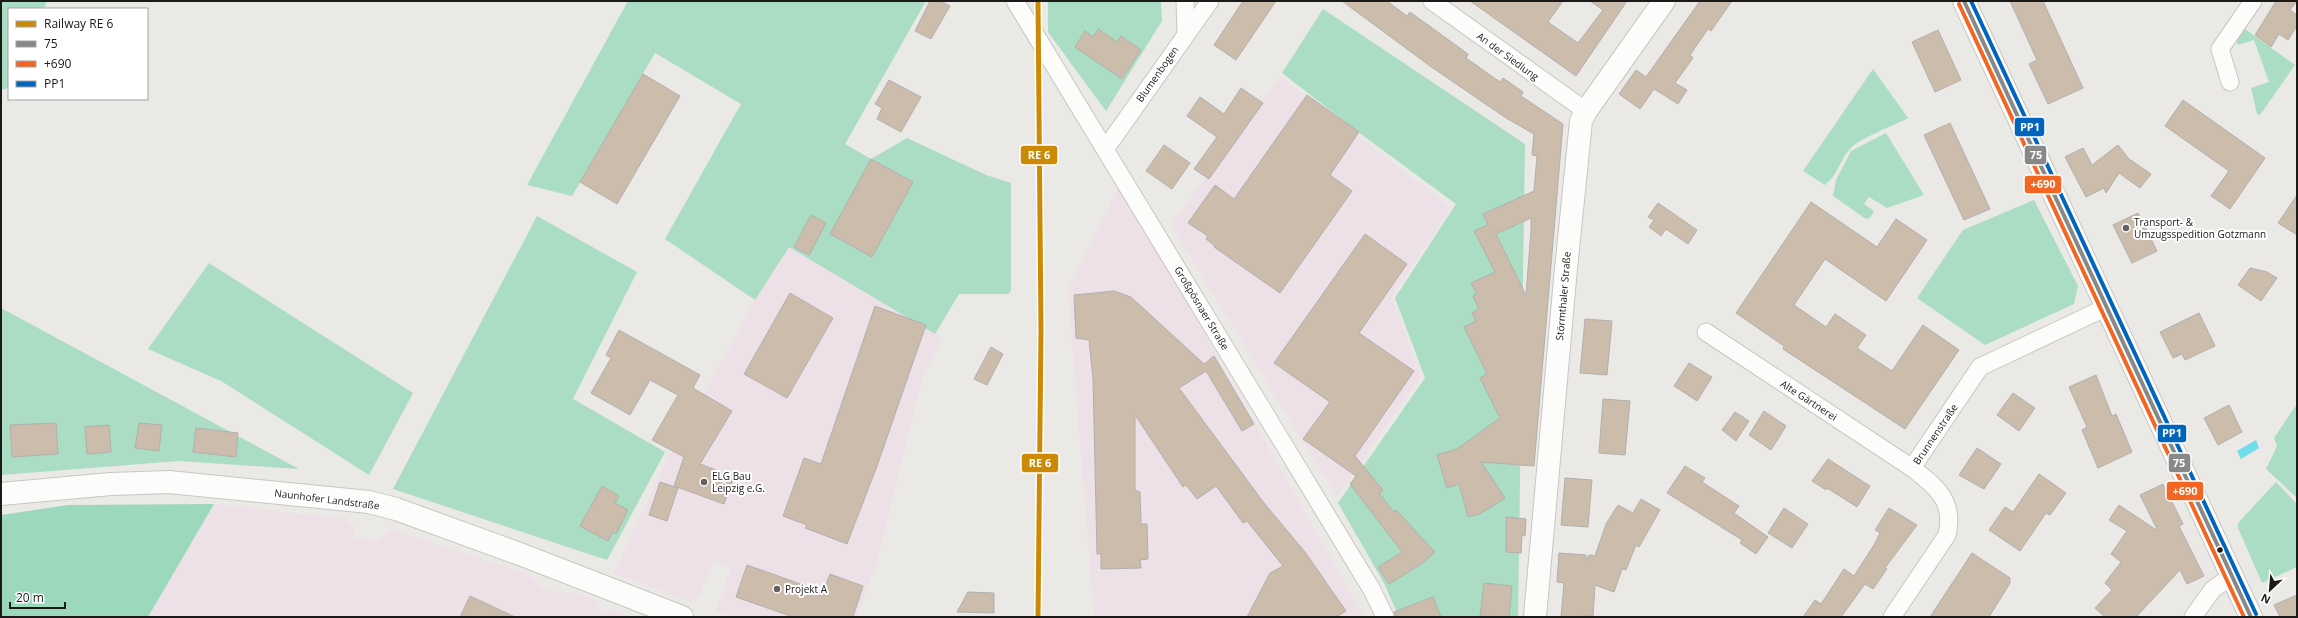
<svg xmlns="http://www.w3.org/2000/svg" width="2298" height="618" font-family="'Open Sans',sans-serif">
	<rect width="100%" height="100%" fill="#ebe9e6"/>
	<g fill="#ede0e6">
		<polygon points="1280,77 1451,207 1392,297 1421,376 1337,497 1171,225"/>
		<polygon points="1120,185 1364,617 1094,617 1068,290"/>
		<polygon points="789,247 942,338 922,378 877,562 857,617 732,617 716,611 731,568 713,560 699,596 691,602 614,573 669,454 673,451 755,300"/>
		<polygon points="214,504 345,519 354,528 356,538 374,542 392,530 530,575 543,588 554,592 574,593 597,601 597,610 606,613 609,608 631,617 148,617"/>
	</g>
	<g fill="#aaddc3">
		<polygon points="1,1 47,1 44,9 9,9 9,88 1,90"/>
		<polygon points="628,1 926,1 845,144 871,159 907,138 986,175 1011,183 1011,291 1008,294 959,294 935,334 789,247 755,300 665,239 741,104 655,53 572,196 527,185"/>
		<polygon points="1048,1 1161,1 1162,21 1106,111 1048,32"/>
		<polygon points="1323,9 1525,144 1518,617 1399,617 1384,583 1338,503 1425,378 1395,298 1456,204 1361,134 1282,73"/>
		<polygon points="2242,27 2295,65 2260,115 2257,114 2251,88 2269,82 2254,40 2238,45 2235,37"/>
		<path d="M1873,69L1908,118C1895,125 1858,139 1850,149C1839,161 1838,175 1825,185L1803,171Z"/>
		<polygon points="1886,133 1924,195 1887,208 1869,197 1864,204 1874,211 1870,218 1866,219 1833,196 1836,180 1851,151"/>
		<polygon points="2034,200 2078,286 2074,304 1985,345 1917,298 1963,230"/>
		<polygon points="537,216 637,272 573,399 665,452 607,560 393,489"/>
		<polygon points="209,263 413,393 369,475 221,381 148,349"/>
		<polygon points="1,308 299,469 179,461 1,475"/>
		<polygon points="2297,404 2297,498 2266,469 2277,446 2274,438"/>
		<polygon points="2276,482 2297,504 2297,567 2262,583 2238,528 2238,523"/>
	</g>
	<polygon fill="#9cd8bc" points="214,504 148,617 1,617 1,515 68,505"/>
	<polygon fill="#70ddea" points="2256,440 2259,448 2241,459 2237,451"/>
	<g fill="#cbbcac" stroke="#b1b0ae" fill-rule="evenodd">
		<polygon points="930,1 940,1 950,6 931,39 915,31"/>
		<polygon points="1243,1 1276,1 1236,60 1214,45"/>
		<path d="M1342,1H1387L1407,16L1410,12L1468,54L1466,58L1500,82L1503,78L1523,92L1521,96L1563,124L1534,466L1481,462L1505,498L1480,514L1468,517L1459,484L1447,488L1437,455L1457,449L1500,418L1480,378L1487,374L1464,327L1476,321L1472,313L1479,309L1473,296L1477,294L1471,283L1495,272L1474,231L1488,225L1483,214L1534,191L1537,156L1532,155L1534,134L1506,118L1430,66ZM1531,218V230L1526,295L1496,234Z"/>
		<polygon points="1470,1 1563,1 1548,22 1578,43 1603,10 1590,1 1627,1 1576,76"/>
		<polygon points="1700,1 1732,1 1711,31 1708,29 1690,55 1693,58 1675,83 1687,90 1678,104 1654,89 1640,109 1619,94 1636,70 1646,77"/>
		<polygon points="2010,1 2043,1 2083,88 2048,104 2029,64 2037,60"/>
		<polygon points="2276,1 2297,1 2290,10 2297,15 2297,26 2288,40 2279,34 2271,47 2255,35"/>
		<polygon points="1098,29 1117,42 1121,36 1141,50 1122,79 1075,47 1085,31 1093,37"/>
		<polygon points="1938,30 1961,80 1935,92 1912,42"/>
		<polygon points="643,74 680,96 617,204 580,182"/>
		<polygon points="889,80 921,97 901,132 877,119 882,108 875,104"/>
		<polygon points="1241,88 1263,103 1209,179 1194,169 1217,137 1187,116 1200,97 1224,114"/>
		<polygon points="1307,95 1359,132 1330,175 1352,191 1280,293 1214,247 1215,246 1206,239 1208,236 1188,223 1215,185 1234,199"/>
		<polygon points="2183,100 2265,158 2230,209 2211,196 2229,171 2165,126"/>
		<polygon points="1950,123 1990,209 1964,220 1924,135"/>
		<polygon points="1164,145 1190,163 1172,189 1146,171"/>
		<polygon points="2118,145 2129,159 2151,174 2140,188 2119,173 2106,193 2104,188 2086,197 2065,157 2083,148 2092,165"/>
		<polygon points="871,159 913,182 872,257 830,234"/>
		<polygon points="2297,195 2297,235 2278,223"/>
		<polygon points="1811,202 1877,247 1896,219 1927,240 1886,301 1825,259 1794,305 1826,327 1835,314 1866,335 1857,348 1892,371 1923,325 1959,350 1905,429 1783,349 1784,346 1736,313"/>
		<polygon points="1658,203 1697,230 1688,244 1666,229 1661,236 1649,227 1654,220 1648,217"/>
		<polygon points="2138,213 2157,251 2132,263 2113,225"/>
		<polygon points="811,215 826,223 809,255 794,247"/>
		<polygon points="1365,234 1407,264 1359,333 1414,371 1355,456 1383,490 1380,493 1378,492 1394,512 1396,510 1435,552 1420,565 1389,584 1378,567 1402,552 1350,484 1356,476 1303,439 1330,402 1274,363"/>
		<polygon points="2250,268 2267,272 2277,278 2261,301 2238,285"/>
		<polygon points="1114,291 1131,297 1204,364 1214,356 1254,424 1242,431 1206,371 1179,388 1264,503 1305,552 1346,611 1336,617 1247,617 1270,573 1283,566 1247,521 1243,523 1216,486 1197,499 1186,485 1183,487 1135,415 1135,490 1140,492 1141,524 1147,524 1148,559 1140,560 1141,568 1101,569 1101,554 1097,554 1093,379 1089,340 1076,338 1074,295"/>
		<polygon points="790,293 833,318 787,398 744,374"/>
		<polygon points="875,306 926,325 877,466 847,544 805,528 807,525 783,516 804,458 821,464"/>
		<polygon points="2199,313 2215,346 2185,360 2182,354 2173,358 2160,332"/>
		<polygon points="1585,319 1612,321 1607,375 1580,373"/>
		<polygon points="619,330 700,375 693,388 732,411 700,464 734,477 724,504 674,486 684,457 652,440 678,395 650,380 630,415 591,393 611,358 606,355"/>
		<polygon points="991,347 1003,354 987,385 974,379"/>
		<polygon points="1689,363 1712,377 1697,401 1674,386"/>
		<polygon points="2096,375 2112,416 2116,414 2132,452 2098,468 2082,430 2087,427 2069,387"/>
		<polygon points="2013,393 2035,408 2019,431 1997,415"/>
		<polygon points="1603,399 1630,401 1625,455 1599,453"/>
		<polygon points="2229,405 2242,432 2218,445 2204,418"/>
		<polygon points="1764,411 1786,426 1771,450 1749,435"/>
		<polygon points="1735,412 1749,421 1736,441 1722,430"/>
		<polygon points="56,423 58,454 12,457 10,425"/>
		<polygon points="139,423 162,425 159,451 135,448"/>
		<polygon points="109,425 111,452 87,454 85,427"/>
		<polygon points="196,428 238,433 236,457 193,452"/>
		<polygon points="1977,448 2001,464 1984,489 1959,475"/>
		<polygon points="1828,459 1870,486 1857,507 1827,488 1826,490 1812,481"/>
		<polygon points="1685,466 1705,478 1702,482 1739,506 1734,513 1768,537 1756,554 1740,543 1742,540 1667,493"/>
		<polygon points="2039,474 2066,493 2050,515 2046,513 2020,551 1989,530 2005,507 2013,512"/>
		<polygon points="1565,478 1592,480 1588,527 1561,525"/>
		<polygon points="660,482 678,488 667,521 649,515"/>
		<polygon points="2163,484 2183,524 2179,526 2204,576 2187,584 2180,570 2136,617 2105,617 2095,608 2112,590 2105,583 2121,562 2111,554 2127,531 2109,520 2119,505 2158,531 2140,495"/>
		<polygon points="602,486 619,496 615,503 628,510 616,534 613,532 608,541 580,526"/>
		<polygon points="1641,499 1660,510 1639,547 1636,545 1626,570 1622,569 1614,592 1595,585 1593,616 1561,617 1564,583 1557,582 1559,553 1586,555 1586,561 1589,555 1595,556 1606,524 1618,505 1633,513"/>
		<polygon points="1784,508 1808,524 1792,548 1768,533"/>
		<polygon points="1889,508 1917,525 1885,568 1887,569 1873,589 1865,584 1841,617 1803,617 1815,600 1821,604 1844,569 1854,576 1874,545 1880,533 1875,530"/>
		<polygon points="1506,517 1526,519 1525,536 1522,535 1521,553 1506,552"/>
		<polygon points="1972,553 2010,578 2010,583 1989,617 1930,617"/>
		<polygon points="747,565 823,592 830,574 863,586 853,617 793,617 736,597"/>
		<polygon points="1484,583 1512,586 1509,617 1480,616"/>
		<polygon points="968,592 994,593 994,613 957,612"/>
		<polygon points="2297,595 2297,617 2280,617 2274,605"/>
		<polygon points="470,596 515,617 460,617"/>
		<polygon points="1433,597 1441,617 1395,617 1394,612"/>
	</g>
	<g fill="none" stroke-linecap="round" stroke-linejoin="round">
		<defs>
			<g id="minor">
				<polyline points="1015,1 1372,590 1385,617"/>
				<polyline points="1185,1 1186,33"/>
				<polyline points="1432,1 1586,111"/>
				<polyline points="2230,82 2220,49 2253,1"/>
				<polyline points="1106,148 1210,1"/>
				<polyline points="1706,332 1912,468"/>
				<path d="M1892,617L1947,535C1955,502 1937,487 1912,468L1980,367L2107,307"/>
				<polyline points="2193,617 2213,589 2232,576"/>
			</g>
			<g id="tertiary">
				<polyline points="1,494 111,484 169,482 369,502 396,509 525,556 682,617"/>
				<polyline points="1535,617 1565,279 1581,121 1586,111 1664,1"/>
			</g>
			<polyline id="secondary" points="1964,1 2251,617"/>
		</defs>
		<use href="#minor" stroke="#c8c6c4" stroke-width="19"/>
		<use href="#tertiary" stroke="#c8c6c4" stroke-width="24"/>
		<use href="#secondary" stroke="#c8c6c4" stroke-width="24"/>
		<use href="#minor" stroke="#fcfcfb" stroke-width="17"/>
		<use href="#tertiary" stroke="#fcfcfb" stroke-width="22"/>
		<use href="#secondary" stroke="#fcfcfb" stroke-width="22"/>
		<defs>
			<polyline id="bus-1" points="1964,1 2251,617"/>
			<polyline id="bus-2" points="1959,4 2244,617"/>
			<polyline id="bus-3" points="1971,1 2256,614"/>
		</defs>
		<use href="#bus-1" stroke="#fff" stroke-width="7"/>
		<use href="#bus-2" stroke="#fff" stroke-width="7"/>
		<use href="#bus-3" stroke="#fff" stroke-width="7"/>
		<use href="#bus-1" stroke="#888" stroke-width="4"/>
		<use href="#bus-2" stroke="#f26522" stroke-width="4"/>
		<use href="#bus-3" stroke="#0065bd" stroke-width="4"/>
		<defs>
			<polyline id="rail-1" points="1038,1 1041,330 1038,617"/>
		</defs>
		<use href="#rail-1" stroke="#fff" stroke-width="8"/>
		<use href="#rail-1" stroke="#cb8a05" stroke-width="5"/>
	</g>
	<g fill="#646260" stroke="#fff" stroke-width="1.5">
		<circle cx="2126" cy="228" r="4"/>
		<circle cx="704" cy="482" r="4"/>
		<circle cx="777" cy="589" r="4"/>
	</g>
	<circle fill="#1c1a18" stroke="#fff" stroke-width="1.5" cx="2220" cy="550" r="3.5"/>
	<g text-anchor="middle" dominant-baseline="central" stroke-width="4" stroke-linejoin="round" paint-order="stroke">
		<g font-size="10" fill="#1c1a18" stroke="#fff">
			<text transform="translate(1508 56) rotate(36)">An der Siedlung</text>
			<text transform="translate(1157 74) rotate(-55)">Blumenbogen</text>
			<text transform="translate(1563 296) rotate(-85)">Störmthaler Straße</text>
			<text transform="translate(1202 308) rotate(59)">Großpösnaer Straße</text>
			<text transform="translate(1809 400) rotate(33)">Alte Gärtnerei</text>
			<text transform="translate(1935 434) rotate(-56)">Brunnenstraße</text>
			<text transform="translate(327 499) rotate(7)">Naunhofer Landstraße</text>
		</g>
		<g font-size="10" fill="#1c1a18" stroke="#fff" text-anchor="start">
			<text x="2134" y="222">Transport- &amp;<tspan x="2134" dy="12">Umzugsspedition Gotzmann</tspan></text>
			<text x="712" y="476">ELG Bau<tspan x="712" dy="12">Leipzig e.G.</tspan></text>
			<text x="785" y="589">Projekt A</text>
		</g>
	</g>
	<g stroke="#fff" stroke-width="1.5">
		<rect x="2014" y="117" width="31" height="20" rx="4" fill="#0065bd"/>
		<rect x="2024" y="145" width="23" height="20" rx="4" fill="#888"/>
		<rect x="1020" y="145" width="38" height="20" rx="4" fill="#cb8a05"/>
		<rect x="2024" y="175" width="38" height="19" rx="4" fill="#f26522"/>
		<rect x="2157" y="424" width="30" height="19" rx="4" fill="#0065bd"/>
		<rect x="2168" y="453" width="23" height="20" rx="4" fill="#888"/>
		<rect x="1021" y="453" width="38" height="20" rx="4" fill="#cb8a05"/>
		<rect x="2166" y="481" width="38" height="20" rx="4" fill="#f26522"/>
	</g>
	<g font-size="11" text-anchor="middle" font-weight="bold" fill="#fff">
		<text x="2030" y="131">PP1</text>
		<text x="2036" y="159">75</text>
		<text x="1039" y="159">RE 6</text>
		<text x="2043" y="188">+690</text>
		<text x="2172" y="437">PP1</text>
		<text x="2179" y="467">75</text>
		<text x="1040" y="467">RE 6</text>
		<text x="2185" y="495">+690</text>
	</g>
	<rect width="2298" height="618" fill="none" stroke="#1c1a18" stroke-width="4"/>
	<rect x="8" y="8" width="140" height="92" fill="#ffffff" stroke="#a4a3a3"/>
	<rect x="16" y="21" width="20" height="6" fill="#cb8a05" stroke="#a4a3a3"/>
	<text x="44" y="28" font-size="12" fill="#1c1a18">Railway RE 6</text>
	<rect x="16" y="41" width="20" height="6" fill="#888888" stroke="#a4a3a3"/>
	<text x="44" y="48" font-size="12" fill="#1c1a18">75</text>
	<rect x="16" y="61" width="20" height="6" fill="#f26522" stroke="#a4a3a3"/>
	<text x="44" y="68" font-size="12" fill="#1c1a18">+690</text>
	<rect x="16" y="81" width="20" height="6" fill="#0065bd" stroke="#a4a3a3"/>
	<text x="44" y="88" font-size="12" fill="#1c1a18">PP1</text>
	<g transform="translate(2270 590) rotate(206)" stroke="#ffffff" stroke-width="3" paint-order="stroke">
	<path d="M0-3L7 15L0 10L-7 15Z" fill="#1c1a18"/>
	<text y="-6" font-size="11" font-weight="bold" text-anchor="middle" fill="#1c1a18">N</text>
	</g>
	<path d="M10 602v6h55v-6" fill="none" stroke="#1c1a18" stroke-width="2"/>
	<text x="16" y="602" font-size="12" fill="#1c1a18" stroke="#ffffff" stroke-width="3" paint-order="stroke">20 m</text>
</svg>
